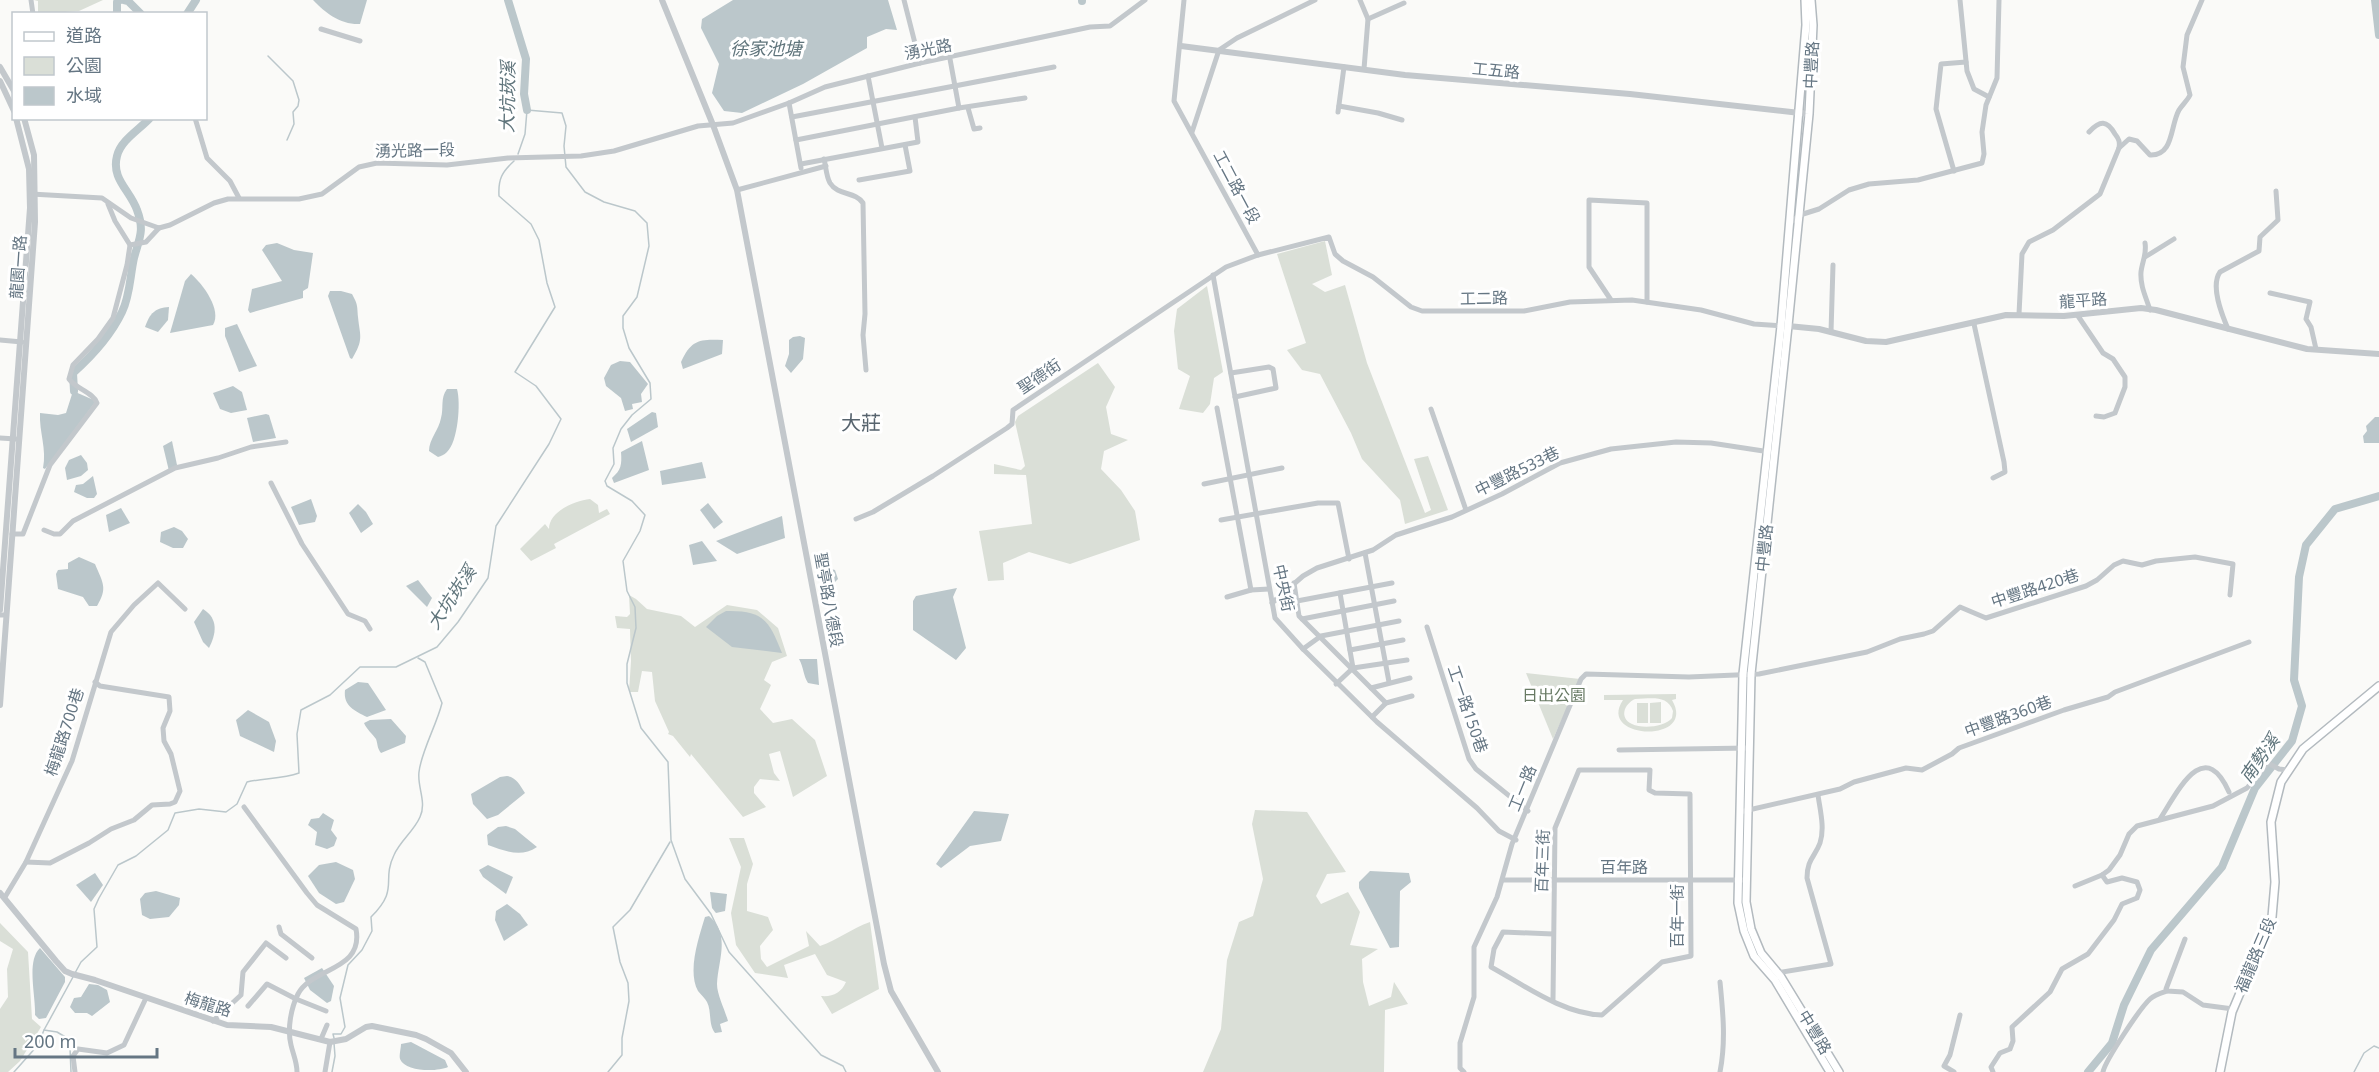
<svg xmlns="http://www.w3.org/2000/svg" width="2379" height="1072" font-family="'Noto Sans','Noto Sans TC',sans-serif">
	<rect width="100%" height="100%" fill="#fafaf8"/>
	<g fill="#dadfd7" fill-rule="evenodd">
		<polygon points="34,0 103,0 79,11 38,14 38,1"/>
		<polygon points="1325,241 1332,275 1312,284 1325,292 1345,285 1367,363 1425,513 1431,510 1414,459 1428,456 1448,510 1405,524 1400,500 1362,459 1351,433 1320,374 1302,370 1287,350 1306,343 1277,254"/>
		<polygon points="1207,286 1223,372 1214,378 1210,404 1203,413 1179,409 1190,376 1178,369 1174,331 1177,309"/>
		<polygon points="1098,363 1115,387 1106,407 1111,434 1128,440 1104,451 1101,469 1121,490 1135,511 1140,540 1070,564 1029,552 1003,563 1004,580 988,581 979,531 1032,524 1026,475 994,474 994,464 1021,470 1025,466 1015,422 1018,416"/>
		<path d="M590,499L598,505L599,513L607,509L610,514L554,544L556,548L531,561L520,549L545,524L549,529C549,511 575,501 590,499Z"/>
		<polygon points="629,595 636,599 647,609 681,616 695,627 727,605 757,610 778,628 787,656 772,662 764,680 771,685 760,709 773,723 792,719 815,740 827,776 793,797 780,751 769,754 774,773 780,781 760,779 754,787 754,793 766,807 743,817 691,754 690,757 673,736 668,734 669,732 655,701 652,672 642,671 638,692 629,692 631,661 630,629 617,628 615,616 627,617 630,614"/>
		<polygon points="1526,673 1580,679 1553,739"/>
		<path d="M1676,694V699L1672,700C1698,744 1596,740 1623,700H1604V695ZM1635,699C1650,699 1667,694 1673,711L1672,718C1665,727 1642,729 1632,724C1619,718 1624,704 1635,699Z"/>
		<polygon points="1661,702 1661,723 1650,723 1650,703"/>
		<rect x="1637" y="703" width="11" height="20"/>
		<polygon points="1255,810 1307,812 1346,872 1327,874 1316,896 1321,904 1348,892 1360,912 1350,945 1378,949 1362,959 1363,982 1369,1006 1391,997 1394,982 1408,1004 1385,1010 1384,1072 1203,1072 1221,1029 1227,960 1239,922 1253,916 1263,879 1252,824"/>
		<path d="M729,838H744L753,864L747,884V911L768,917L773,930L760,946L761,959L767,967L809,946L806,931L820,946C838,940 852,928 870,922L879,989L832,1014L821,996C833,997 841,993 846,982L827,975L815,954L784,965L788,978L755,973L736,945L731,913L741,867Z"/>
		<polygon points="0,923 28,952 32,1019 41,1027 20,1061 8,1072 0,1072 0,1009 8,997 7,969 13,949 0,941"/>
	</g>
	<g fill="#bbc7cb">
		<path d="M313,0H367L360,24C341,25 325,13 313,0Z"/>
		<polygon points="733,0 888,0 897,30 886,29 867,37 867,48 803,84 742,113 724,111 712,93 719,64 701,28 702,19"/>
		<polygon points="277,243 294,250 313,253 308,288 303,291 303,298 250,313 248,310 252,289 282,281 262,250 266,245"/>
		<path d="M191,274C203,284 222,310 213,325L170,333L185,281Z"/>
		<path d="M330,291H341L352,294C358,305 357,305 358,317C360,337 364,339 352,359L350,358L328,296Z"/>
		<path d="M169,307L168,320L158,332L145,327C150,313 155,308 169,307Z"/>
		<polygon points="237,324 257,366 239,372 225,336 225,328"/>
		<polygon points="800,336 805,338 803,359 791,373 785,366 789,354 789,340 793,337"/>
		<path d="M723,340L722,354L683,369L681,362C691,339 701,339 723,340Z"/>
		<polygon points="620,361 630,362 648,384 641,394 642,402 632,404 633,409 625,411 621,398 606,386 604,378 611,365"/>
		<polygon points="233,386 242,392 247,410 231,413 220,409 213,393"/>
		<path d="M447,389H457C461,403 458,442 447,452C444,455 441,456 438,457L429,451C429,439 439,430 441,418C444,408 440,398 447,389Z"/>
		<path d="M73,391L96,401L45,469L43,468C47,449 39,432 40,413L58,415L66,413Z"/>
		<polygon points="652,412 656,413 658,427 631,442 627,429"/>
		<polygon points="266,414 269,415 276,438 253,442 247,418"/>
		<polygon points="2375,417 2379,417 2379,443 2364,443 2363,436 2367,431 2366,426"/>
		<polygon points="172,441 177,465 169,471 163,446"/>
		<path d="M642,441L649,470L614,483L612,478C621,470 622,465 621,452Z"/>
		<polygon points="81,455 87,463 88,470 81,476 67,480 65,468 69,460"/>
		<polygon points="702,462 706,478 662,485 660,471"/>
		<polygon points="93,476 97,494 94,498 87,498 74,492 76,485 83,484"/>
		<polygon points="311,499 317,516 315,522 299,525 291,507"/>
		<polygon points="708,503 723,522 714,529 700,510"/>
		<polygon points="358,504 366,512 373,524 361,533 349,513"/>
		<polygon points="121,508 130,523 109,532 106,515"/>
		<polygon points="782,516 785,538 737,554 716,541"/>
		<polygon points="174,527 182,531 188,539 183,548 173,548 160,542 161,532"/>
		<polygon points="702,541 717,561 693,565 689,545"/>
		<path d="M79,557L95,564C103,583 108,588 97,606H89L83,597L58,589L56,574L58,570L68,569V563Z"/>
		<polygon points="828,568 835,570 838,579 825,592 821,574 824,569"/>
		<polygon points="418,580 432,598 427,607 406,586"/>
		<polygon points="957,588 953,597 966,648 956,660 913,630 913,601 916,596"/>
		<path d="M203,609C219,619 216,634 209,648L203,642L194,622Z"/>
		<path d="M726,611C764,610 769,621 782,653L732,647L706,627L717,616Z"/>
		<path d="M799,659H817L819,685L808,683C803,675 804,668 799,659Z"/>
		<path d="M358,682L368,683L386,710L367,717C355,711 343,706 345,690Z"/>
		<polygon points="248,710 269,722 276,741 274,752 240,736 236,720"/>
		<path d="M391,719L406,736L405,743L381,753C377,748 378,745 376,739C372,733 367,730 364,723L370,720Z"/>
		<path d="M507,776C516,777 520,785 525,793L498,815L487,819L473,804L471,794L500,777Z"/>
		<polygon points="974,811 1009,814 1001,841 970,846 941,868 936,864"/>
		<polygon points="323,813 334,820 331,830 337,838 334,846 327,849 315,845 317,832 308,825 311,819 319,818"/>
		<path d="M506,826L515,829L537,847C521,858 505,851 488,845L487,835L498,827Z"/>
		<polygon points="336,862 353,870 355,879 344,902 336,904 319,893 308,876 319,865"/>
		<polygon points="488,865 513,877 506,894 483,877 479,870"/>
		<polygon points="1370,871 1409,873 1411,882 1400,891 1399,947 1390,948 1359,888 1359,882"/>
		<polygon points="95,873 103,885 91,902 76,885"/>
		<polygon points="156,891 180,898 179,905 169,917 150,919 142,915 140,899 145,893"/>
		<polygon points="710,892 727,894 725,911 716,913 712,908"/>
		<polygon points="507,904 520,914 528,925 504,941 495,920 496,911"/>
		<path d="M709,916C731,935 718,960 717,984C717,995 725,1010 728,1021L720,1024L722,1032L715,1033C708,1024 712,1012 707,1002C705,998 701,995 698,991C687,971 699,937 705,917Z"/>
		<path d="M40,948L65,977V982L46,1018L39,1019L35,1015C36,996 26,961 40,948Z"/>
		<polygon points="322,968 334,986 331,1001 327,1003 310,990 304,978"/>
		<polygon points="89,984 98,985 107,990 110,1002 92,1016 87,1013 75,1013 70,1007 74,998 81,997"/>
		<path d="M411,1042L445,1060L448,1067C437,1072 405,1072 400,1059C399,1055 401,1048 401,1044Z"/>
	</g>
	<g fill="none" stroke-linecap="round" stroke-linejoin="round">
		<g stroke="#bbc7cb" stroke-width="1.5">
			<polyline points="268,56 293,81 299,100 298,106 293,112 294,124 287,140"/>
			<polyline points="518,154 525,134 527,110 562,113 566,126 564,146 566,167 585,192 604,202 635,211 647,223 649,246 637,297 623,316 623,328 629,348 650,383 651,399 632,415 621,429 613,448 614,464 605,481 607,486 632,501 645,515 640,531 623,561 627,591 635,607 636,628 627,664 627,683 641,728 668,762 671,840 685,879 711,914 729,952 821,1055 843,1066 846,1072"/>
			<path d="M75,973L81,962L97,947L94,909L99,898L118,865L136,856L168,830L175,813L199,809L226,812L237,804L247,782C264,778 282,779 299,773L297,734L301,710L330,695L360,667H396L437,647L458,622L488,578L496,526L549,444L561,419L536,386L515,372L555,307L547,283L539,240L531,224L499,196C498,179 502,172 514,161"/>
			<polyline points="44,1030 57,1032 67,1038 70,1048 71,1072"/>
			<path d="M334,1038L333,1034H341L345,1027L340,998L348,965L362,950L372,931L371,917C400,888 381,882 394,855C400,841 414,831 420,817C427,802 417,787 419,772C421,752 437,724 442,703L425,662L418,658"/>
			<polyline points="14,1072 38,1045 44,1030 73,977"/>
			<polyline points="332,1072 335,1056 334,1043"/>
			<polyline points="608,1072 622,1055 622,1038 629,1001 628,983 620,962 613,927 630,910 670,842"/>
			<polyline points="2354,1072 2364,1053 2374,1046 2379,1048"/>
		</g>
		<g stroke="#bbc7cb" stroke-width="8">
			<polyline points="124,0 128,1 141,14"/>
			<polyline points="508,0 526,59 524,94 527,110"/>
			<polyline points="1082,0 1082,1"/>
			<polyline points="2375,0 2379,35"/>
			<polyline points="117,14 117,2 120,0"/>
			<polyline points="187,14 196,0"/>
			<path d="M74,391L73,373C92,356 111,335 122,312C130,296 130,276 134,258C139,239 145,231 137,210C130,190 111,179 117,156C121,140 139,130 150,118"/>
			<polyline points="2088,1072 2112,1043 2124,1005 2151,950 2222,867 2255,788 2292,741 2302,706 2294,680 2299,577 2306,545 2335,509 2379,496"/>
		</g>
		<defs>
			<g id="secondary">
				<polyline points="1805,0 1806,25 1781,326 1743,674 1738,903 1744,931 1754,956 1775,980 1830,1072"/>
				<polyline points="1811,0 1813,25 1809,114 1788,326 1751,674 1746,902 1751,929 1761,953 1781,977 1839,1072"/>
				<polyline points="2220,1072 2232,1012 2272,917 2275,882 2271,822 2281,782 2303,749 2379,686"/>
			</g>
		</defs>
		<use href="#secondary" stroke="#b3babf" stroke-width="10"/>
		<g stroke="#c3c8cc" stroke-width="5">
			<polyline points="31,0 33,14"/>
			<polyline points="904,0 920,63"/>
			<polyline points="1184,0 1174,101 1258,255"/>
			<polyline points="1360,0 1368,19 1364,69"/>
			<polyline points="1960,0 1967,71 1974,89 1989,97"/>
			<polyline points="1368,19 1404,3"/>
			<polyline points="321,29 360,41"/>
			<polyline points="950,59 959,108"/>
			<polyline points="868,76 882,148"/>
			<polyline points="789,103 801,168"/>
			<polyline points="1339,106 1378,113 1402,120"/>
			<polyline points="968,108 974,129 980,128"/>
			<polyline points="1338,112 1344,67"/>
			<polyline points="792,117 1054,67"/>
			<polyline points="195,118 207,158 230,181 239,198"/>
			<polyline points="1192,132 1219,50 1237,38 1315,0"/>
			<polyline points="796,140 959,108 1025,98"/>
			<path d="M2119,148L2129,139L2137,141L2150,155C2174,156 2170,126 2179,110C2182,105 2187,101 2190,95L2183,67L2187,35L2202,0"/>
			<path d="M824,159C826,166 826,176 830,183C838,196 855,191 863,203L865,314L863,335L866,370"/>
			<polyline points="801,164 918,142 915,117"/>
			<polyline points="1954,171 1936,109 1941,64 1966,62"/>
			<polyline points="859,180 910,171 905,145"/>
			<polyline points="737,190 826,166"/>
			<polyline points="31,194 102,198 131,218 159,228 170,225 214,203 228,199 299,199 322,194 359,167 377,163 447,165 508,158 581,156 614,151 698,126 733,123 789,103 825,87 920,63 1090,27 1110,26 1145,0"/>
			<polyline points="1790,223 1800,215 1819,209 1849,190 1869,184 1918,180 1982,163 1984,154 1982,132 1986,105 1997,78 1999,0"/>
			<path d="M2145,243C2147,254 2142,262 2141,272C2140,286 2146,297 2150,310"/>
			<polyline points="130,245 146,242 159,228"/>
			<polyline points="2145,257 2174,239"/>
			<polyline points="1213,275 1275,618 1303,649 1377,722 1477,808 1499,831 1516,840"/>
			<polyline points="2270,293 2310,302 2306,319 2311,327 2316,349"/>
			<polyline points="1611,300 1589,267 1589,200 1647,203 1647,302"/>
			<path d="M2019,314L2022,254L2029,242L2053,230L2100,194L2119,148C2120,142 2119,139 2115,134C2107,120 2100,120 2089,132"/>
			<polyline points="2078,316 2103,353 2113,359 2125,377 2125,387 2115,413 2104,417 2096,416"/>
			<polyline points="1974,324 2004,462 2005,472 1993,478"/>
			<path d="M2228,329C2222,315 2210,286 2220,272L2259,251L2260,237L2278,220L2276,191"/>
			<polyline points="1831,332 1833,265"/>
			<polyline points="0,340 22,342"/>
			<polyline points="1231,373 1269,367 1273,369 1276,388 1235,397"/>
			<polyline points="1217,408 1251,590"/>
			<polyline points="1431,409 1466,510"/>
			<polyline points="0,438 16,439"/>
			<polyline points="271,483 302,544 348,614 365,621 370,629"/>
			<polyline points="1204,484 1282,468"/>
			<polyline points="856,519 873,512 933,476 1007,428 1012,424 1013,410 1226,267 1258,255 1329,237 1335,254 1343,261 1373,277 1411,307 1422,311 1524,311 1570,302 1632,300 1701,310 1754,324 1784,326"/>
			<polyline points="1221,520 1318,503 1338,503 1349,559"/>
			<polyline points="44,530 54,534 60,534 73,521 175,468 218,458 251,447 286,442"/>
			<path d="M12,534H23L50,465L97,403C93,392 76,389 69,379L73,365L98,339L113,318L127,265L130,245L115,221L108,204"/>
			<polyline points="1365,553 1389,682"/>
			<polyline points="1294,583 1299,616 1386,703"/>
			<polyline points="1340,593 1353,668"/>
			<polyline points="1227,597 1251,590 1269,589"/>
			<polyline points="1297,601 1392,583"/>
			<polyline points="1272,603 1303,576 1317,568 1373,550 1396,535 1452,517 1502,494 1560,463 1611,449 1676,442 1711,443 1770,452"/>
			<polyline points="0,615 6,615"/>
			<polyline points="1302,619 1394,601"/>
			<polyline points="1427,627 1469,759 1476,769 1528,811"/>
			<polyline points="1303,649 1321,636 1399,621"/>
			<polyline points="1350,650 1403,640"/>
			<polyline points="1353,668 1407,660"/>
			<polyline points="1336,684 1353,668"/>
			<polyline points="1371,688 1410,678"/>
			<polyline points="1372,717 1386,703 1412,696"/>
			<polyline points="1619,750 1749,748"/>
			<path d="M244,807L307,893L317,905L356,929C364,971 312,967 298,994C291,1008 287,1029 291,1045C293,1054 297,1062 297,1072"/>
			<polyline points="1740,812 1840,789 1854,782 1906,768 1922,770 1952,754 1959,748 2064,710 2108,697 2115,692 2249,642"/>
			<path d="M2160,819C2178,791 2204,736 2229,792"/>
			<polyline points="26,862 50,863 89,843 111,829 134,820 152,805 170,804 175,802 180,791 171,754 164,741 163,728 170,711 169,697 100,686 95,682"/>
			<polyline points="1503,880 1746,880"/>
			<polyline points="2075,886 2102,875 2109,870 2120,855 2129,834 2137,826 2213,806 2247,788 2268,763 2279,769 2287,770"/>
			<polyline points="5,897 26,862 72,761 111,632 134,605 158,583 185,609"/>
			<polyline points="279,927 281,934 312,958"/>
			<polyline points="2185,939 2166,989 2167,991 2183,992 2203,1005 2233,1009"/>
			<path d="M1777,973L1831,964L1807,878C1807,859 1815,857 1820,843C1825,828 1820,810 1818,795"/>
			<path d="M1553,1000L1555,828L1579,770H1650L1649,790L1655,793L1690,794L1691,956L1662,962L1602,1015C1563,1014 1524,985 1491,967L1494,949L1503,932L1553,934"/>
			<polyline points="248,1006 267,984 296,999 326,1011"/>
			<polyline points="213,1021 241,995 243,972 266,943 286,958"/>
			<polyline points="321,1039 327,1025"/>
			<polyline points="75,1072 73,1056 78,1049 107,1053 124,1045 146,998"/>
			<polyline points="325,1072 330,1042"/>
			<polyline points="1464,1072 1460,1068 1460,1043 1474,997 1474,947 1497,897 1512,844 1581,679 1586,674 1689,677 1759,674 1867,652 1900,639 1924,634 1933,631 1960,607 1986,618 2086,586 2097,580 2114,565 2123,561 2142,565 2156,561 2195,557 2233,564 2230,595"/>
			<path d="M1720,1072C1726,1041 1723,1013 1720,982"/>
			<polyline points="1954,1072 1944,1066 1950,1055 1960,1015"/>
			<polyline points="1993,1072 1991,1067 2000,1053 2010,1049 2013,1041 2012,1027 2050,992 2062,969 2088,954 2114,920 2122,904 2137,898 2140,890 2137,882 2122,878 2107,882 2102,875"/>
			<path d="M2103,1072C2105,1061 2140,1008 2150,999C2154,995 2161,993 2167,991"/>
		</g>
		<g stroke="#c3c8cc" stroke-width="6">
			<polyline points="662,0 713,125 737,190 884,964 891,991 938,1072"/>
			<polyline points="1181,46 1405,75 1630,94 1809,114"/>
			<polyline points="0,67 14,91"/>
			<polyline points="0,81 14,111"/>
			<polyline points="1788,326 1819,329 1866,341 1886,342 2006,315 2064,316 2141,308 2156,310 2307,349 2379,354"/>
			<polyline points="0,610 30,208 29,169 16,118"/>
			<polyline points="0,705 35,222 34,155 24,118"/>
			<polyline points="0,893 56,961 65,971 72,974 95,980 227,1025 271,1027 330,1042 346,1039 366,1027 372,1026 416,1035 426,1039 451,1053 466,1072"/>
		</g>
		<use href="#secondary" stroke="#fff" stroke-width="7"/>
	</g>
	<g text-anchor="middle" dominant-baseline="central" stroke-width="6" stroke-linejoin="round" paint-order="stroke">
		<g font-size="16" fill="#657683" stroke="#fff">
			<text transform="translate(928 49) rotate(-11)">湧光路</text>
			<text transform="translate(1811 65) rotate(-87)">中豐路</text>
			<text transform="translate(1496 70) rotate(5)">工五路</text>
			<text transform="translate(415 150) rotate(-1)">湧光路一段</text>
			<text transform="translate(1237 187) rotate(62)">工二路一段</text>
			<text transform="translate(18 267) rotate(-86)">龍園一路</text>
			<text transform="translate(1484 298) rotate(-1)">工二路</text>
			<text transform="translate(2083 300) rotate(-4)">龍平路</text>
			<text transform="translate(1039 376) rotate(-34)">聖德街</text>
			<text transform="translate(1517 471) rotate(-26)">中豐路533巷</text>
			<text transform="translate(1764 548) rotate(-84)">中豐路</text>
			<text transform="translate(1284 588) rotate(78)">中央街</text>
			<text transform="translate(2035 588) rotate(-18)">中豐路420巷</text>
			<text transform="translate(829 600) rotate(80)">聖亭路八德段</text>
			<text transform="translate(1468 709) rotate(71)">工一路150巷</text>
			<text transform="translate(2008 716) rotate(-20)">中豐路360巷</text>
			<text transform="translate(64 732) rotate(-72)">梅龍路700巷</text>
			<text transform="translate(1522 788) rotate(-68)">工一路</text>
			<text transform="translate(1542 861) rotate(-88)">百年三街</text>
			<text x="1624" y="867">百年路</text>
			<text transform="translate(1677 916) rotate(-90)">百年一街</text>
			<text transform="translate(2255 955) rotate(-67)">福龍路三段</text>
			<text transform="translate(208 1004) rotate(17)">梅龍路</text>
			<text transform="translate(1815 1032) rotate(59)">中豐路</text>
		</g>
		<g font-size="16" fill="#687a64" stroke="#fff">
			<text x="1554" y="695">日出公園</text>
		</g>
		<g font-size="18" font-style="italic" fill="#60757c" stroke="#fff">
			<text x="766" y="48">徐家池塘</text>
			<text transform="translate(507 97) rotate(-89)">大坑崁溪</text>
			<text transform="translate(451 597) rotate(-56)">大坑崁溪</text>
			<text transform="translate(2259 758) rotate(-55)">南勢溪</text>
		</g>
		<g font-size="20" fill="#57646e" stroke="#fff">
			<text x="861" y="422">大莊</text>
		</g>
	</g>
	<rect x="12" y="12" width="195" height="108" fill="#ffffff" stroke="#c1c8cd" stroke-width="1.5"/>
	<rect x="24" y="32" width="30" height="9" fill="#ffffff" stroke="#c1c8cd" stroke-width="1.5"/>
	<text x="66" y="42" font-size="18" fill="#657683">道路</text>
	<rect x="24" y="57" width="30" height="18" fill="#dadfd7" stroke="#c1c8cd" stroke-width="1.5"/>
	<text x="66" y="72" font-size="18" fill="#657683">公園</text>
	<rect x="24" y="87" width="30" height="18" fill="#bbc7cb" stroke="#c1c8cd" stroke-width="1.5"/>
	<text x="66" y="102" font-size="18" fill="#657683">水域</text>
	<path d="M15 1048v9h142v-9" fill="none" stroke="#657683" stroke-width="3"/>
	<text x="24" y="1048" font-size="18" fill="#657683" stroke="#ffffff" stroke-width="4.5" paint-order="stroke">200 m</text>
</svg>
